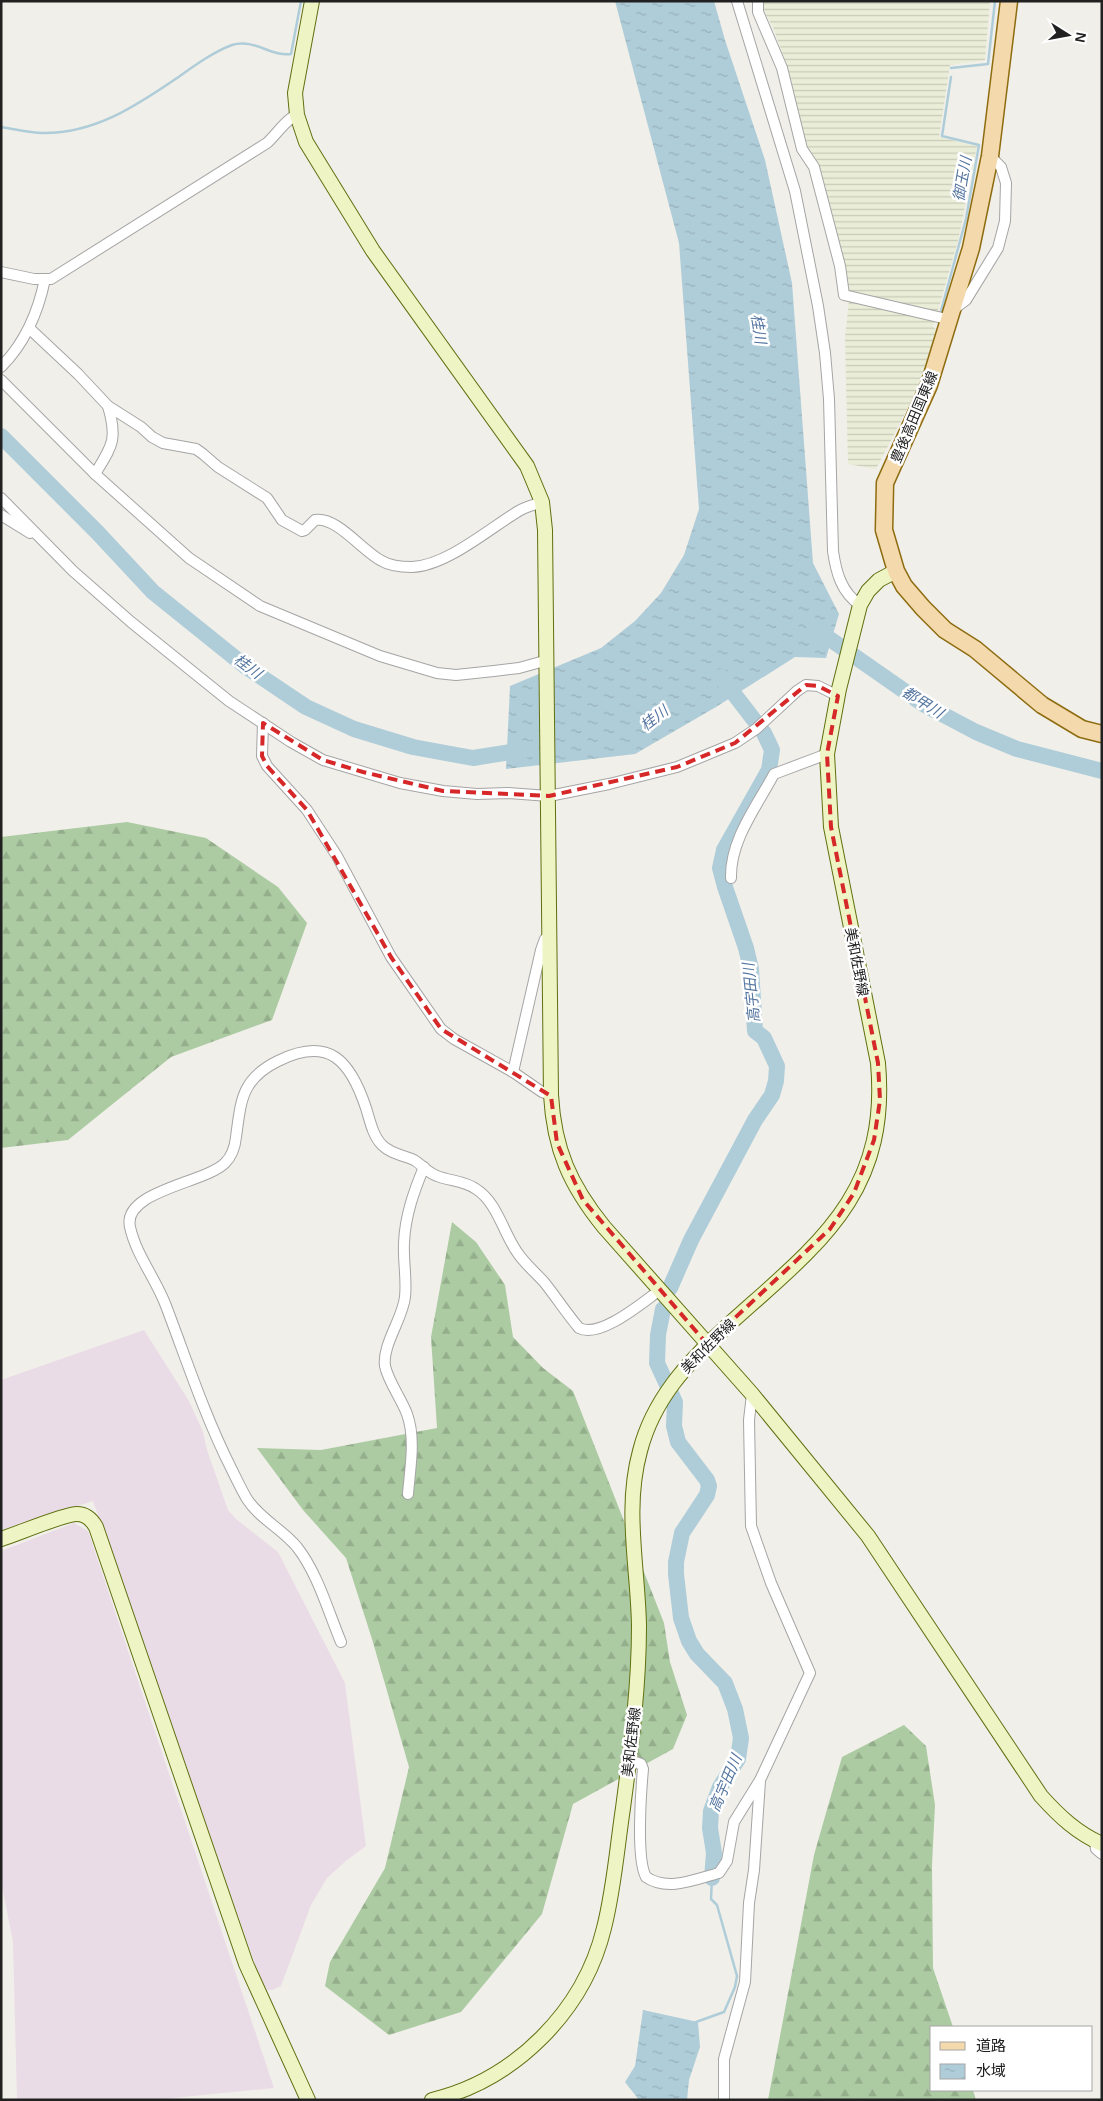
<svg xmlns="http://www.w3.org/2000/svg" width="1103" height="2101" font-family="Helvetica,'Noto Sans JP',sans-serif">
	<defs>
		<pattern id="farmland-rules" width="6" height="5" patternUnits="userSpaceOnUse" patternTransform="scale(1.25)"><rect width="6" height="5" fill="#eaedd7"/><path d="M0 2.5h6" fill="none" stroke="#c8cbb8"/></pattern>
		<pattern id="forest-firs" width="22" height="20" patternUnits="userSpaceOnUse" patternTransform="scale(1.25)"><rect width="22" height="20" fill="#accba3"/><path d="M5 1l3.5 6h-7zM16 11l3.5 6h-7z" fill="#94ae8c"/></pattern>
		<pattern id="water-ripples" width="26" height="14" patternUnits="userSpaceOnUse" patternTransform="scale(1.25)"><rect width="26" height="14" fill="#afcdd9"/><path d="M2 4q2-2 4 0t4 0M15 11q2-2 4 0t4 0" fill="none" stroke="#96b0ba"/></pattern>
	</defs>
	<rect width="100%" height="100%" fill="#f1efe9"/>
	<g fill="#e9dce6">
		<polygon points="144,1330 189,1401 203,1432 207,1450 228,1510 236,1519 278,1552 345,1683 366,1846 347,1860 327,1878 311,1905 281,1986 272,1990 264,1990 93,1501 1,1530 1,1380"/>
		<polygon points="74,1523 88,1531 274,2088 153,2100 17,2100 13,1942 1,1881 1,1551"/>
	</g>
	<polygon fill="url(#farmland-rules)" points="762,1 990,1 985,60 950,65 939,137 977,146 958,241 933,327 937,330 916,392 876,469 848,464 845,337 849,301 845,265 817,163 807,150 789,72 773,27 761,6"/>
	<g fill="url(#forest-firs)">
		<polygon points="127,822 206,838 278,887 307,923 272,1020 171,1057 68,1140 1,1148 1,837"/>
		<polygon points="452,1222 476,1242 505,1285 513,1337 543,1368 573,1391 664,1623 670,1662 687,1715 673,1749 573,1804 542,1914 461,2012 389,2035 325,1986 330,1962 385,1868 409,1767 372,1639 346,1558 303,1510 257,1448 321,1450 437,1428 431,1337"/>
		<polygon points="904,1725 926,1746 935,1805 932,1865 933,1968 953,2027 932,2027 932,2090 973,2090 976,2100 768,2100 814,1855 842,1757"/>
	</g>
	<g fill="url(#water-ripples)">
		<polygon points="615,1 714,1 725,40 765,160 792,283 813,563 839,614 826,658 795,657 716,707 635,754 506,769 510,686 601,648 635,621 661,593 684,555 699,509 679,243"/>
		<polygon points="643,2010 698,2022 700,2047 689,2080 687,2100 639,2100 625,2082 635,2066"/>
	</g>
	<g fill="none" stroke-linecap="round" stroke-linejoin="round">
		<g stroke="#afcdd9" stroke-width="2.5">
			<polyline points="951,68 988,64 995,1"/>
			<path d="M1,127C15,129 29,133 42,133C94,134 136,106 177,78C194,66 213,52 232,45C254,38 271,57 291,54L301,1"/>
			<polyline points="941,311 966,219 979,145 942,136 951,77"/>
			<polyline points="696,2022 724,2012 735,1987 737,1976 717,1905 711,1899 712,1878"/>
		</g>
		<g stroke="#afcdd9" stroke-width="16">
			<polyline points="1,436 97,532 153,592 245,666 306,707 354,729 413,747 473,758 529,749"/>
			<polyline points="814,628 923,704 976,732 1017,749 1102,771"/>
			<polyline points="670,1288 691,1240 755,1120 772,1095 776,1081 777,1066 764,1038 755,1031 751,969 746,948 725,887 720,868 724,850 769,770 772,750 764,733 721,677"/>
			<polyline points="663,1309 658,1335 657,1363 675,1402 674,1426 678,1442 707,1480 709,1486 707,1495 682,1533 676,1562 676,1574 681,1618 689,1641 697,1654 725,1683 735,1709 741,1738 738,1759 720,1787 711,1811 710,1828 714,1853 712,1878"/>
		</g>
		<defs>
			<g id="street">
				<path d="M737,1L795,191L818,306L825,353L829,399L833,551C836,572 841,592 860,605"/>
				<polyline points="758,1 758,12 782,68 802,149 814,167 840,266 844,295 951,320"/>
				<path d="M1,272L34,279H51L267,143C276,135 287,118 297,115"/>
				<polyline points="954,309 966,300 998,248 1005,221 1006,183 1001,167 990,156"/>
				<path d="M30,329L78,374L108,406L141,427L152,437L163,443L196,449L203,454L218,467L267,498L282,520L302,531L305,530L315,520C337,516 363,552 382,561C390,566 403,567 412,567C446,566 489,529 517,512C524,507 534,505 542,502"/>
				<path d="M1,367C25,343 38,313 45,279"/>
				<polyline points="1,380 95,474 189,558 260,606 380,656 437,673 456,675 494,671 519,668 548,660"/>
				<path d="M95,474C112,446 118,440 108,406"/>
				<polyline points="1,498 73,571 131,622 229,701 291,742 323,760 400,783 443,791 477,794 508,793 549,796 609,784 677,767 735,743 756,729 797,691 806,685 818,686 838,696"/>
				<polyline points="1,515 30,533"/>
				<polyline points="263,723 262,756 267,766 307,810 337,856 391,957 441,1029 454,1039 513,1072 542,1092 551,1095"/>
				<path d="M731,878C730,840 757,806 774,774L827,754"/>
				<polyline points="513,1072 541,950 545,939 549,936"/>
				<path d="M408,1494C410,1468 416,1439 407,1414C402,1400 388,1381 385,1366C382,1345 403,1318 405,1297C407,1279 403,1261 404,1243C405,1216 414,1191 424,1167"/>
				<path d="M341,1642C328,1611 318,1574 297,1547C282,1529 259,1518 247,1499C241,1489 236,1478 231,1468C204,1414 187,1361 166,1306C156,1279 136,1255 130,1227C122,1191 205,1183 225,1163C232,1156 235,1147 236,1137C241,1101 241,1079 278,1061C329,1036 350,1060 366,1108C370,1121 373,1136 382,1145C391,1154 403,1155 414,1160C422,1165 428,1173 437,1176C450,1181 465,1181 476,1189C497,1202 503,1232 517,1252C524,1263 535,1272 544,1282C556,1297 567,1314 579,1328C600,1339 643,1302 660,1290"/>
				<path d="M630,1760L641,1764L643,1769C641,1791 636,1859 646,1877C668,1892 696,1879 719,1873L727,1861L734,1822L760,1780L810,1673L771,1583L751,1526L749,1420L752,1394"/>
				<polyline points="1095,1841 1096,1849 1102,1854"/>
				<polyline points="724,2100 724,2059 745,1982 749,1903 754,1870 760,1781"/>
			</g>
			<g id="secondary">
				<path d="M312,1L295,93L297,115L306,142L373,251L527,466L542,502L545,530L551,1095C554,1149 570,1185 604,1227L752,1394L868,1536L1041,1796C1059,1816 1077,1833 1102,1844"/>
				<path d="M1,1539C17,1534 64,1514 77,1514C86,1514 92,1520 96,1527L246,1964L308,2100"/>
				<path d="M432,2100C515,2080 584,2011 604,1928C614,1889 617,1848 623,1808C631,1747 639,1688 639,1626C638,1567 624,1509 640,1451C653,1400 687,1363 725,1328C814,1247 890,1197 878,1063L831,827L827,754L839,689L860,605L868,591L879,580L896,571"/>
			</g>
			<polyline id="primary" points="1009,1 990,156 971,248 929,385 885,483 884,530 896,571 904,586 923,608 945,630 975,649 1042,705 1082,729 1102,734"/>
		</defs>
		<use href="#street" stroke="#a5a5a5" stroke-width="12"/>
		<use href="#secondary" stroke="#607011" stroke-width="16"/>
		<use href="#primary" stroke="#8e6c10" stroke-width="19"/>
		<use href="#street" stroke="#fff" stroke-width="10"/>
		<use href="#secondary" stroke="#eef4c4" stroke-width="14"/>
		<use href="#primary" stroke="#f3d9ac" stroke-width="16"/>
	</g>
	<path fill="none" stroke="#d62828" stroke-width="4" stroke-dasharray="10 6" stroke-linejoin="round" d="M806,685L818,686L838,696L827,754L831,827L878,1063L880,1100L874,1140L854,1193L830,1229L707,1344L583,1200L557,1143L551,1096L441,1029L391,957L307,810L267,766L262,756L263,723L323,760L363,772L443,791L549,796L677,767L735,743Z"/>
	<g text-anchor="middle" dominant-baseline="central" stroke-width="5" stroke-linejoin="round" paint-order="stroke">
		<g font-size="14" fill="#212121" stroke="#fff">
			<text transform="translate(914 417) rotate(-67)">豊後高田国東線</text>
			<text transform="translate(857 962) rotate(79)">美和佐野線</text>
			<text transform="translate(708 1346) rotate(-45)">美和佐野線</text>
			<text transform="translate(631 1742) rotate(-83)">美和佐野線</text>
		</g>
		<g font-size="15" font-style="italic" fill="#5475a0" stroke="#fff">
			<text transform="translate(962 179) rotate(-80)">御玉川</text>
			<text transform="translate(759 329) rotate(81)">桂川</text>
			<text transform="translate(248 666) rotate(36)">桂川</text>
			<text transform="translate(923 702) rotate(32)">都甲川</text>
			<text transform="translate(654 718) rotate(-38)">桂川</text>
			<text transform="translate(751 993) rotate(-96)">高宇田川</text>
			<text transform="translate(725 1783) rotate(-67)">高宇田川</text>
		</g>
	</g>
	<rect width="1103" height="2101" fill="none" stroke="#212121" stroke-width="5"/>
	<rect x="930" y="2026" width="162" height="65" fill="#ffffff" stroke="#a6a6a6"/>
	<rect x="940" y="2042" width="25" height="8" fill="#f3d9ac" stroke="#a6a6a6"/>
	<text x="976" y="2051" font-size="15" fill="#212121">道路</text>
	<rect x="940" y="2064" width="25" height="15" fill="url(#water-ripples)" stroke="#a6a6a6"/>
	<text x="976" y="2076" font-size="15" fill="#212121">水域</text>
	<g transform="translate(1068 35) rotate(101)" stroke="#ffffff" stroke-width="4" paint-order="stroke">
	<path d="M0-4L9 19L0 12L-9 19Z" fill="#212121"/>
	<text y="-8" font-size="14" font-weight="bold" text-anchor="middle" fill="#212121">N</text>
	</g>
</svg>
